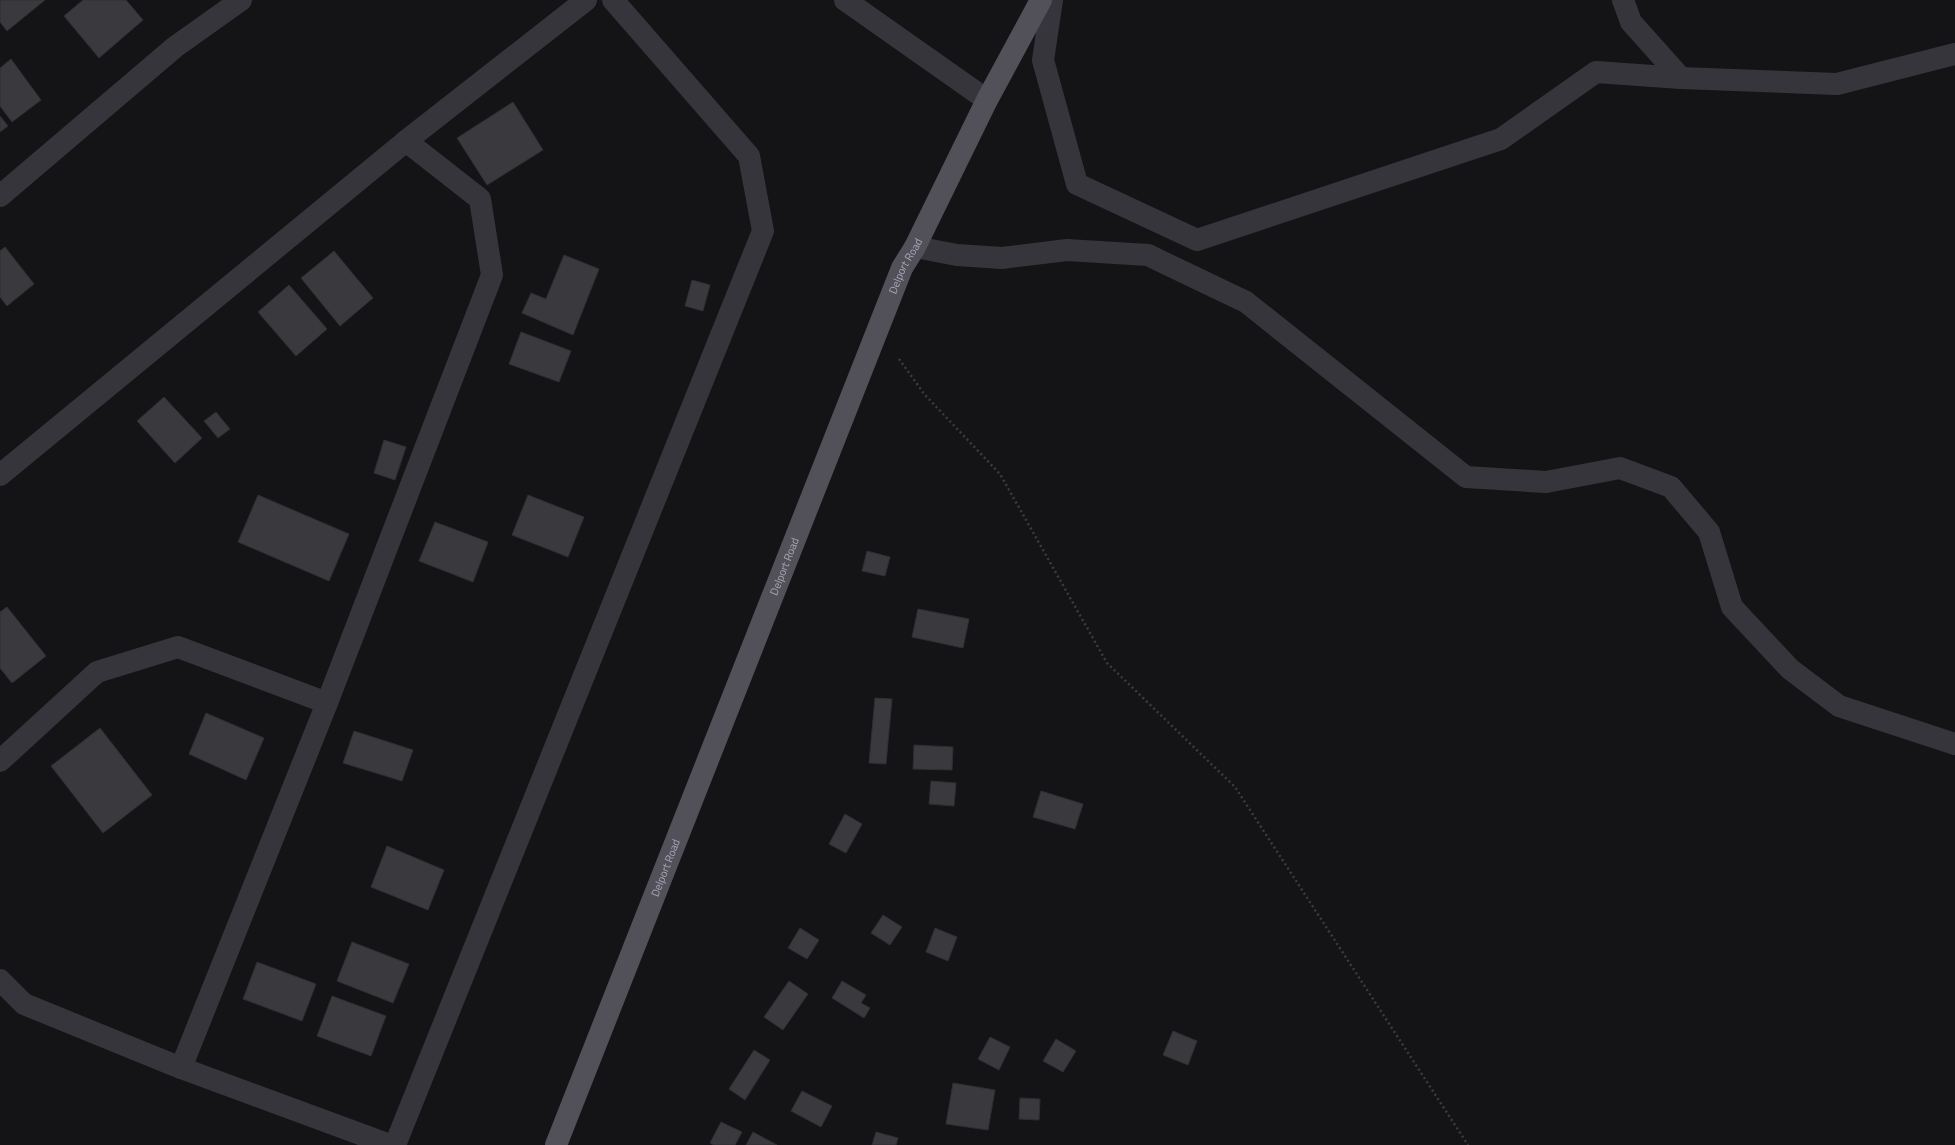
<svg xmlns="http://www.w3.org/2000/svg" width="1955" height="1145" font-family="'Titillium Web',sans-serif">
	<rect width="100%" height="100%" fill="#141416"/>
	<g fill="#3a393e" stroke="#2f2e32">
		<polygon points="0,0 45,0 7,31 0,22"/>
		<polygon points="83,0 126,0 143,20 99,58 64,16"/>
		<polygon points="11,59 41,100 12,122 0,106 0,68"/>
		<polygon points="513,102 543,150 487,185 457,138"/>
		<polygon points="0,116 8,126 0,132"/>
		<polygon points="5,247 34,284 7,306 0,297 0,251"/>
		<polygon points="334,251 373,298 340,326 301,278"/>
		<polygon points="564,255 599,269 573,335 522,313 531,293 546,299"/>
		<polygon points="692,280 710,285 703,311 685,306"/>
		<polygon points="289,285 327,329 296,356 258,312"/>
		<polygon points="521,332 571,351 559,382 509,364"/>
		<polygon points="164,397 202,438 175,463 137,421"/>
		<polygon points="216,412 230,429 218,438 204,421"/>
		<polygon points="384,440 406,447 395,480 374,473"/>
		<polygon points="258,495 349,534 329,581 238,542"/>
		<polygon points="528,495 584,517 568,557 512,535"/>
		<polygon points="435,522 488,542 473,582 419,561"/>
		<polygon points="867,551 890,557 885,576 862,571"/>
		<polygon points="7,607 46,656 12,683 0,668 0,612"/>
		<polygon points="918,609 969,619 963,648 912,637"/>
		<polygon points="875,698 892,699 886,764 869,763"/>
		<polygon points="206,713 264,738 246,780 189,754"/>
		<polygon points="100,728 152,795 103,833 51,766"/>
		<polygon points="354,731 413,750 402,781 343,763"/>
		<polygon points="914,745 953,747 952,770 913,769"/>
		<polygon points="931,781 956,783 954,806 929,804"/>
		<polygon points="1041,791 1083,804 1075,829 1033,817"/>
		<polygon points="845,814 862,824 846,853 829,844"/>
		<polygon points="387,846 444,870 428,910 371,887"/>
		<polygon points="883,915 902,927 890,945 871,933"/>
		<polygon points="800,928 819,940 807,959 788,948"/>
		<polygon points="935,928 957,937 948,961 926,952"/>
		<polygon points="352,942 409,964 393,1003 337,981"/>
		<polygon points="257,962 316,984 302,1021 243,999"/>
		<polygon points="789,981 808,994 783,1030 764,1017"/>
		<polygon points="842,981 866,995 861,1003 870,1008 864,1018 832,998"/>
		<polygon points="332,996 386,1016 371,1056 317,1036"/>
		<polygon points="1173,1031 1197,1041 1188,1065 1163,1055"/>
		<polygon points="990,1037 1010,1047 999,1070 978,1059"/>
		<polygon points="1056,1039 1076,1051 1063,1072 1043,1061"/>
		<polygon points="754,1050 770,1060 745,1100 729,1089"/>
		<polygon points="953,1083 995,1090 988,1130 946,1124"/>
		<polygon points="802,1091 832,1106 821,1127 791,1111"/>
		<polygon points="1020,1098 1040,1099 1039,1120 1019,1119"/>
		<polygon points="721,1122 742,1132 735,1145 714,1145 710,1143"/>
		<polygon points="753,1132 777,1145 746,1145"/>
		<polygon points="876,1132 898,1138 896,1145 872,1145"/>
	</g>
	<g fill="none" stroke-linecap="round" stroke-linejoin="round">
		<polyline stroke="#3b3b42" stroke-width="2.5" stroke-dasharray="2 3" stroke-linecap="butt" points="899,359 925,395 1000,474 1107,663 1235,787 1468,1145"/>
		<g stroke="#36353b" stroke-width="22">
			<polyline points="845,0 987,100"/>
			<polyline points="1052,0 1043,60 1077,184 1197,240 1501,139 1596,72 1681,78 1837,84 1955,54"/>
			<polyline points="1623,0 1631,22 1681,78"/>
			<polyline points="0,196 175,47 241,0"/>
			<polyline points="915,247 957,255 1002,258 1067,250 1148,255 1246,302 1466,477 1546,482 1620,468 1671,487 1709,532 1732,607 1790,669 1839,706 1955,744"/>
			<polyline points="0,475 406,141 586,0"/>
			<polyline points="0,761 97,672 178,647 327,703"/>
			<polyline points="0,980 24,1004 181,1068 390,1145"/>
			<polyline points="181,1068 327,703 492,275 480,199 406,141"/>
			<polyline points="395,1145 763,231 749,156 613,0"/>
		</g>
		<path stroke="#52515a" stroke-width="22" id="s1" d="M556,1145L902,268L915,247L987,100L1041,0"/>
	</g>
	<g text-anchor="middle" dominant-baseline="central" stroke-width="3.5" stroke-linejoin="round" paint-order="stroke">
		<g font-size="11" fill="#a6a6b6" stroke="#0f0f11">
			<text stroke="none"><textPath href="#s1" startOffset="946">Delport Road</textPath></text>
			<text stroke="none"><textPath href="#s1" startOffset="622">Delport Road</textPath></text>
			<text stroke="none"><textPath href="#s1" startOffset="298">Delport Road</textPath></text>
		</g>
	</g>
</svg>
